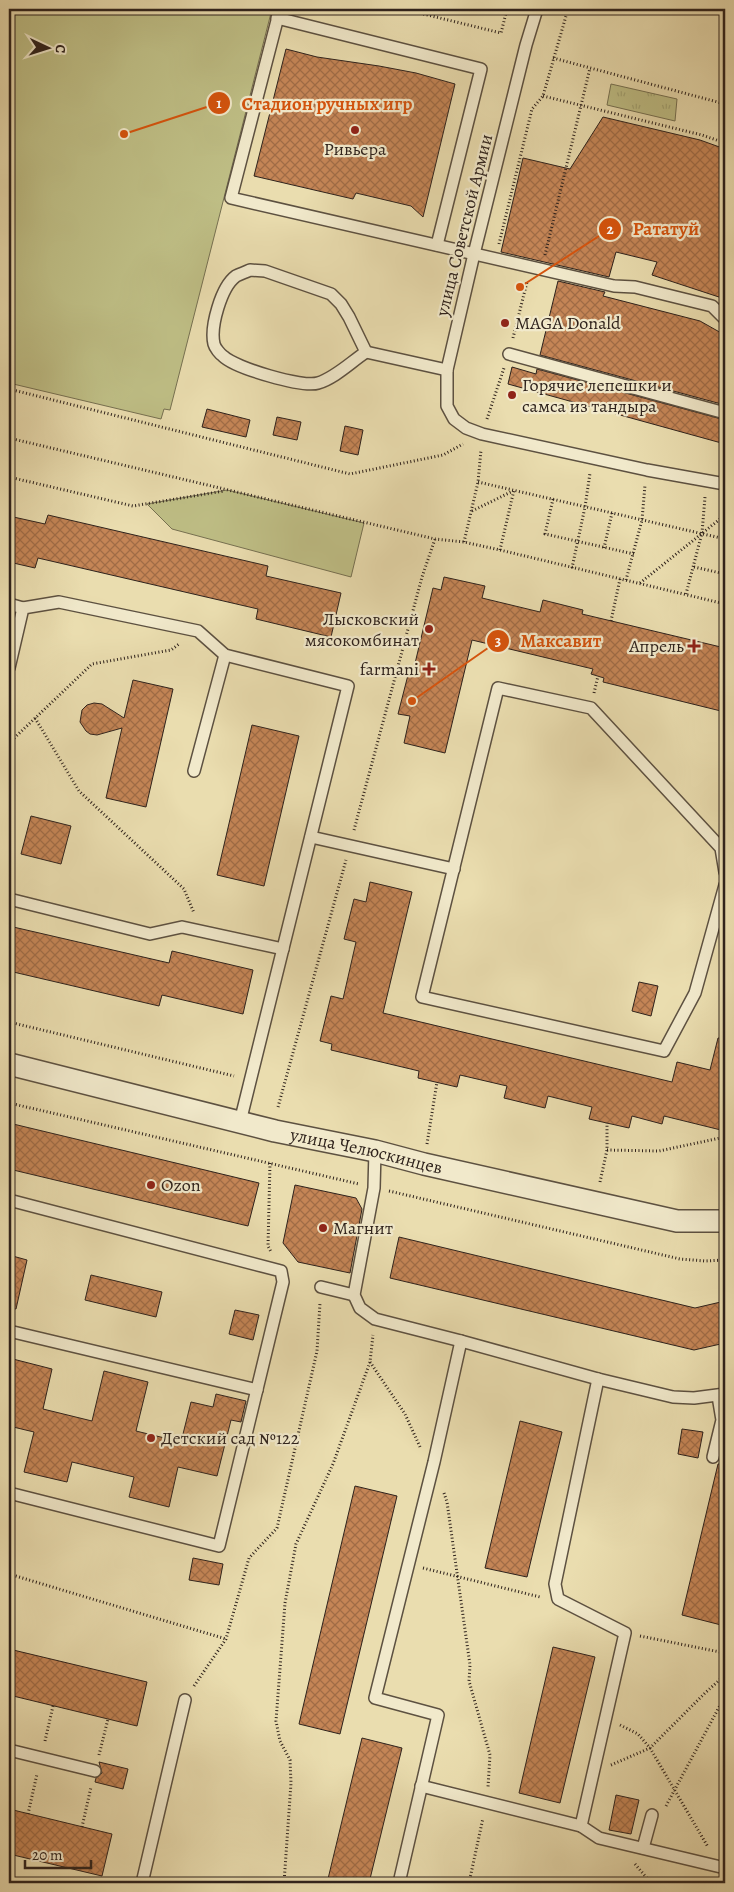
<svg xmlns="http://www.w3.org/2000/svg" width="734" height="1892" font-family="Alegreya,serif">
	<defs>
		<pattern id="grass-tufts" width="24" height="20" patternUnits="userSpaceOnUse" patternTransform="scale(1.25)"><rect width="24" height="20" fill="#bfbf86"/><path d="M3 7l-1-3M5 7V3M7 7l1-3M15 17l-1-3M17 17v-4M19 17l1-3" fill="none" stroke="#a4a473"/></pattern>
		<pattern id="building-cross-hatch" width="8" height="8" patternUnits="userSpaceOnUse" patternTransform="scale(1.25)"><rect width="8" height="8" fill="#c48556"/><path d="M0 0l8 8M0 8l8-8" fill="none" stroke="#a06c46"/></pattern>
	</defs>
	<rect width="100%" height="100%" fill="#eaddaf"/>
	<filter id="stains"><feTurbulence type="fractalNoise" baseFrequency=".004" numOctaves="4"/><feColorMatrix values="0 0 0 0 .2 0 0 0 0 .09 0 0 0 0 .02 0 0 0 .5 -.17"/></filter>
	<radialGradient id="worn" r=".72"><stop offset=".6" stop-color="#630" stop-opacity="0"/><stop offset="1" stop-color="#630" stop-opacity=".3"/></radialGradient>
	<polygon fill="url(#grass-tufts)" stroke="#767051" points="611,84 677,99 675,121 607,105"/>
	<g fill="#bfbf86" stroke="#767051">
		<polygon points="9,9 272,9 170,410 164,409 161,419 9,383"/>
		<polygon points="227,490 364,523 351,577 172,529 147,504"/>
	</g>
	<g fill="url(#building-cross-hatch)" stroke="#2e221c">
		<polygon points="286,49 317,57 379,66 416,73 455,84 423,217 411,206 356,193 353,199 254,176"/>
		<polygon points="603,117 700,140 725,149 725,299 652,275 657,262 616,252 609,277 501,252 523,158 570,169"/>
		<polygon points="558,281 605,292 603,296 700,321 723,334 720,348 725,349 725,405 540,355"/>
		<polygon points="512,367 536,374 537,369 725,420 725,444 508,384"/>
		<polygon points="207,409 250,420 246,437 202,427"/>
		<polygon points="277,417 301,422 297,440 273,435"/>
		<polygon points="345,426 363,430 358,455 340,451"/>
		<polygon points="48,515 268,566 266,576 341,593 331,637 256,619 258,609 38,558 35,568 9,562 9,516 45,524"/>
		<polygon points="444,577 485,586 482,598 540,612 543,600 583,610 582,614 725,648 725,712 603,682 604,678 591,674 593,669 472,640 445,753 404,743 410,716 398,714 408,675 412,676 433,588 441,590"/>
		<polygon points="133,680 173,689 146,807 106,798 122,728 97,735 90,734 86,731 80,722 82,710 87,705 94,703 102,704 124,718"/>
		<polygon points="252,725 299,736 264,886 217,875"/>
		<polygon points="31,816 71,826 61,864 21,854"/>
		<polygon points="370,882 412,892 383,1013 672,1082 677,1062 710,1070 718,1038 725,1038 725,1131 664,1116 662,1124 632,1116 629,1128 589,1119 592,1107 548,1096 545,1108 504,1098 507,1086 460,1075 457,1087 418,1078 419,1071 331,1050 332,1044 320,1041 331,996 343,999 356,942 344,939 354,899 366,902"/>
		<polygon points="9,926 169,963 172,951 253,970 243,1014 162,995 159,1006 9,971"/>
		<polygon points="639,982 658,986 651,1016 632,1011"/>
		<polygon points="9,1123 259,1183 248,1226 9,1169"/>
		<polygon points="295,1185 356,1198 362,1209 350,1273 298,1262 283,1243"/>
		<polygon points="399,1237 695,1308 725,1301 725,1343 694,1350 390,1278"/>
		<polygon points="9,1255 27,1260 16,1309 9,1308"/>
		<polygon points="91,1275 162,1292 156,1317 85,1300"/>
		<polygon points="235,1310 259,1315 253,1340 229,1334"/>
		<polygon points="9,1358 52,1369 43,1409 92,1421 104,1371 148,1382 136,1431 181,1442 191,1402 213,1407 216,1394 246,1401 241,1422 231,1420 217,1476 178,1467 169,1507 129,1497 134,1477 72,1462 67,1482 24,1472 34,1432 9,1426"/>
		<polygon points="520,1421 562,1432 527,1577 485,1568"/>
		<polygon points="682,1429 703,1432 698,1458 678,1454"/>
		<polygon points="718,1464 725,1464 725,1626 682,1615"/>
		<polygon points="355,1486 397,1496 340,1734 299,1724"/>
		<polygon points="193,1558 223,1564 219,1585 189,1580"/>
		<polygon points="553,1647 595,1657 560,1803 519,1793"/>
		<polygon points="9,1649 147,1682 137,1726 9,1695"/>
		<polygon points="362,1738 402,1748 369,1883 327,1883"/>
		<polygon points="99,1762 128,1769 123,1789 95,1782 96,1778 102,1773"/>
		<polygon points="616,1795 639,1800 631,1834 609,1830"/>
		<polygon points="9,1809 112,1834 102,1876 9,1854"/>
	</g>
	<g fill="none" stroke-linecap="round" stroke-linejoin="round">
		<defs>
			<g id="service">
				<polyline points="280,9 231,198 614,286 635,287 712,306 725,319"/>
				<polyline points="537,9 526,45 474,254 447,370 447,406 454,419 466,428 482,434 647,470 725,484"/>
				<polyline points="277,18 481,69 437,245"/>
				<path d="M250,270L265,271L331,294L341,304L349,317L366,352C351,362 335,378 318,383C303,388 235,368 223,356C220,354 215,348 214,344C210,327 221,287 236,276C240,274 246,272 250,270Z"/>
				<polyline points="366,352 447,370"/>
				<polyline points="509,354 725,413"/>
				<polyline points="9,604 23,608"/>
				<polyline points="9,668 23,608 59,602 198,631 225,655 348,686 240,1122"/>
				<polyline points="194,771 225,655"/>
				<polyline points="311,837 454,869"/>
				<polyline points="725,872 721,848 591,708 498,688 422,997 664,1051 695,993 725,885"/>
				<polyline points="9,899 150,934 182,927 283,949"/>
				<polyline points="375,1151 374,1188 354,1295 360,1308 375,1319 461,1341 598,1379 673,1397 694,1398 725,1394"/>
				<polyline points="9,1200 281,1271 283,1282 219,1546 9,1493"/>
				<polyline points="321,1287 354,1295"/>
				<polyline points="9,1331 257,1390"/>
				<polyline points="598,1379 555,1584 558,1599 625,1633 581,1826 599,1838 725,1868"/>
				<polyline points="713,1457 722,1420 718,1396"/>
				<polyline points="9,1750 95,1771"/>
				<polyline points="421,1786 581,1826"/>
				<polyline points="643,1848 652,1815"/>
				<polyline points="142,1883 185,1700"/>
				<polyline points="399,1883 438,1715 375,1698 434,1462 461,1341"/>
			</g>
			<g id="minor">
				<path id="s1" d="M9,1064L275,1131L375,1151L424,1164L677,1221H725"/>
			</g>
		</defs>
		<use href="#service" stroke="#5d5141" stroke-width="14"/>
		<use href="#minor" stroke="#5d5141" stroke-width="24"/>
		<g stroke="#2e221c" stroke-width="3" stroke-dasharray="1 2.5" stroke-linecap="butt">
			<polyline points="403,9 501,33 507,9"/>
			<polyline points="553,58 725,104"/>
			<polyline points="543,96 702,135 725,143"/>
			<polyline points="499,244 532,109 543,96 568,9"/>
			<polyline points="545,255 590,68"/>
			<polyline points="513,338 527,282"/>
			<polyline points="9,389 350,474 443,455 463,444"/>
			<polyline points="487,419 504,368"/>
			<polyline points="9,438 435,539 464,542 500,550 725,604"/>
			<polyline points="9,477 133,506 224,491"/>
			<polyline points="478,482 725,539"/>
			<polyline points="553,499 545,534 634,554"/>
			<polyline points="472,511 513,491"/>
			<polyline points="464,542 478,482 481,450"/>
			<polyline points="604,548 612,513"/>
			<polyline points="500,550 514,490"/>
			<polyline points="694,567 725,574"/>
			<polyline points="572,568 585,507 590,473"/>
			<polyline points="626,580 642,520 645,485"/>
			<polyline points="640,583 725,515"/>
			<polyline points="686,594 702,533 705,497"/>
			<polyline points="611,621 620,579"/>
			<polyline points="594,693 598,676"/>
			<polyline points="9,706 12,692 11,683"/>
			<polyline points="35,718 79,791 184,889 194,913"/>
			<polyline points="9,743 92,664 171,650 179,644"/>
			<polyline points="354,830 422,577 435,539"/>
			<polyline points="9,1022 234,1076"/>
			<polyline points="9,1103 359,1184"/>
			<polyline points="278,1107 346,860"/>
			<polyline points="427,1144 437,1082"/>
			<polyline points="607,1150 659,1151 725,1137"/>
			<polyline points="270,1163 268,1246 271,1252"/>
			<polyline points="600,1182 607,1150 607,1123"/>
			<polyline points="389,1191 680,1259 705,1261 725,1260"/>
			<polyline points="370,1362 405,1414 420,1447"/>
			<polyline points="444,1493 447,1502 470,1665 469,1681 490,1755 488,1787"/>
			<polyline points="423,1568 540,1597"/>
			<polyline points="9,1574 226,1639"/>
			<polyline points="640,1636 725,1653"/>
			<polyline points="194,1686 226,1639 249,1558 277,1528 317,1351 320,1303"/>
			<polyline points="620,1725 638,1734 650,1748 708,1847"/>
			<polyline points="45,1741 53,1706"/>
			<polyline points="99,1755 108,1719"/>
			<polyline points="611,1765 650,1748 705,1693 725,1675"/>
			<polyline points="666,1806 725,1696"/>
			<polyline points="28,1814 37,1774"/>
			<polyline points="82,1827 91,1787"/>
			<polyline points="635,1864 651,1883"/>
			<polyline points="284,1883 291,1783 290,1760 280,1741 276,1721 285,1603 296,1544 333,1464 370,1362 373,1335"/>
			<polyline points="469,1883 483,1818"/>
		</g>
		<use href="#service" stroke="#f1e9cb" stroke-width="11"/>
		<use href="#minor" stroke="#f1e9cb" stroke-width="21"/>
	</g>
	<g fill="#8f2418" stroke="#f1e9cb" stroke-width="2">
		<circle cx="355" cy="130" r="5"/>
		<circle cx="505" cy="323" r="5"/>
		<circle cx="512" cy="395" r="5"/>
		<circle cx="429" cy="629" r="5"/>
		<path d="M691.5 638.5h5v5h5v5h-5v5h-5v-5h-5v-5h5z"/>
		<path d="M426.5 661.5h5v5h5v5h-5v5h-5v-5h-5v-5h5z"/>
		<circle cx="151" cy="1185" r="5"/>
		<circle cx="323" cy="1228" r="5"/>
		<circle cx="151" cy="1438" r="5"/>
	</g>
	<g text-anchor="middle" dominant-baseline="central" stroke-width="4.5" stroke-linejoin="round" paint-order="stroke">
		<g font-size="18" fill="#2e221c" stroke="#f1e9cb" text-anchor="start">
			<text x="355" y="149" text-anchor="middle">Ривьера</text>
			<text x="515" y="323">MAGA Donald</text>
			<text x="522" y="385">Горячие лепешки и<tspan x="522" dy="21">самса из тандыра</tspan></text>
			<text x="419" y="619" text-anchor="end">Лысковский<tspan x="419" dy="21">мясокомбинат</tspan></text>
			<text x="684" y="646" text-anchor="end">Апрель</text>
			<text x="419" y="669" text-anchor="end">farmani</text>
			<text x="161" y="1185">Ozon</text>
			<text x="333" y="1228">Магнит</text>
			<text x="161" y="1438">Детский сад №122</text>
		</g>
		<g font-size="18" fill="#2e221c" stroke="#f1e9cb">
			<text transform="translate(464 225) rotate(-76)">улица Советской Армии</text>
			<text stroke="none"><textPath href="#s1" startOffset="368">улица Челюскинцев</textPath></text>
		</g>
	</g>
	<path fill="none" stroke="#d5540e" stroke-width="2" d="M124 134L219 103M520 287L610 229M412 701L498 641"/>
	<g fill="#d5540e" stroke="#f1e9cb" stroke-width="2">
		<circle cx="124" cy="134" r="5"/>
		<circle cx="520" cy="287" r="5"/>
		<circle cx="412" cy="701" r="5"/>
		<circle cx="219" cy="103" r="12"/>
		<circle cx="610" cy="229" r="12"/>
		<circle cx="498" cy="641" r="12"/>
	</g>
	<g font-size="15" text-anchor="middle" font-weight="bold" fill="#fff">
		<text x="219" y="108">1</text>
		<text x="610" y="234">2</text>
		<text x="498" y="646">3</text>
	</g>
	<g font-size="19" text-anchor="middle" font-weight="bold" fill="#d5540e" stroke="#f1e9cb" stroke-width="4.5" stroke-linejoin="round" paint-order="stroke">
		<text x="327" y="110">Стадион ручных игр</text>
		<text x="666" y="235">Рататуй</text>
		<text x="561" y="647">Максавит</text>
	</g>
	<rect width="734" height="1892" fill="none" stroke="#eaddaf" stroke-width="30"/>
	<rect x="10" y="10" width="714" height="1872" fill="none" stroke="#2e221c" stroke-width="2.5"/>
	<rect x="15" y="15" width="704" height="1862" fill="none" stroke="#2e221c"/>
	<g transform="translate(48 48) rotate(94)" stroke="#f1e9cb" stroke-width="4" paint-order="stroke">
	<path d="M0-4L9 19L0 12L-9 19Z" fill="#2e221c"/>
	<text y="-8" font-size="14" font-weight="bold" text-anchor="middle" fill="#2e221c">С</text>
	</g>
	<path d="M25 1860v8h66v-8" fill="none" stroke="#2e221c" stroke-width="2.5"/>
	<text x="32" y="1860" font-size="15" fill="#2e221c" stroke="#f1e9cb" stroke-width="4" paint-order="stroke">20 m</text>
	<rect width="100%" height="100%" filter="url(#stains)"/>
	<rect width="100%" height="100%" fill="url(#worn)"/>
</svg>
